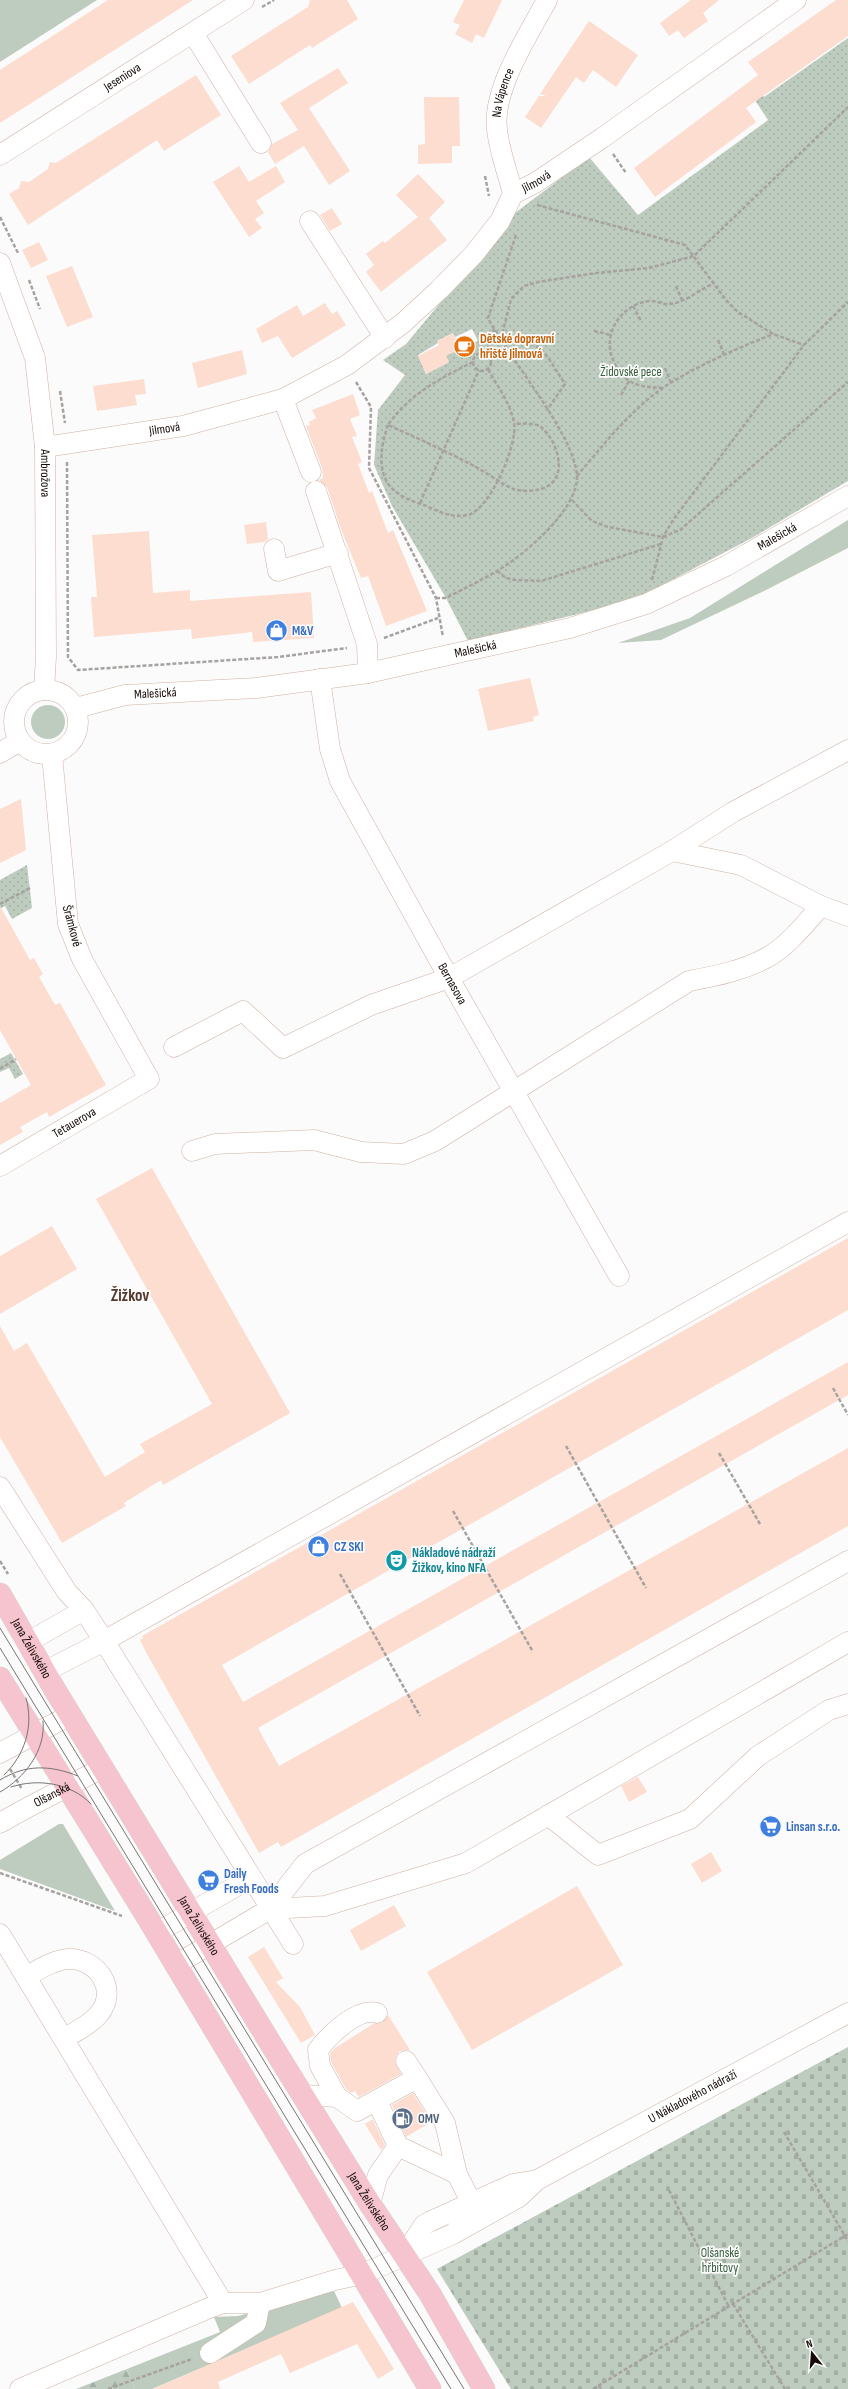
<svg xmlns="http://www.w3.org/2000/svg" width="848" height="2389" font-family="'Sofia Sans Condensed',sans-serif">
	<defs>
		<pattern id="forest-firs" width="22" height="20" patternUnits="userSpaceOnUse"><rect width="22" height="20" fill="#beccbf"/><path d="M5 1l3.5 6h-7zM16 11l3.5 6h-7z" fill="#a2aea3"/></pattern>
		<pattern id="cemetery-stones" width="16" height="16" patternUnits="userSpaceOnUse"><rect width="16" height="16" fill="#beccbf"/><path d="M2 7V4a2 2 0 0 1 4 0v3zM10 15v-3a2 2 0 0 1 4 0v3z" fill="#a2aea3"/></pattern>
		<pattern id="park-dots" width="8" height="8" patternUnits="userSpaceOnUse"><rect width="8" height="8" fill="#beccbf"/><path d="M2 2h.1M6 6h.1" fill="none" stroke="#a2aea3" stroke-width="1.8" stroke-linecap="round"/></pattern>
	</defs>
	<rect width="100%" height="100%" fill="#fbfbfb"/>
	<g fill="#beccbf">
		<polygon points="0,0 97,0 0,62"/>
		<polygon points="848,520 848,548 764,591 661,640 618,643 690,618"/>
		<circle cx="48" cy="722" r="17"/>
		<polygon points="59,1824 63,1824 115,1911 0,1869 0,1860"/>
		<polygon points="334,2291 342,2308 152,2389 135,2389 127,2369 220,2332 214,2317 238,2316"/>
	</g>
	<polygon fill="url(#forest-firs)" points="127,2369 135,2389 76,2389"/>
	<polygon fill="url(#cemetery-stones)" points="848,2047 848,2389 511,2389 437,2269"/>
	<g fill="url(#park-dots)" fill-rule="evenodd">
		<path d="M848,38V481L750,539L649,592L602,608L468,641L446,598L392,506L374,465L378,410L405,375L383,360L406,344L515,213L589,157L638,215L768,120L747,88L753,83L764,97ZM472,329L478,341L445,355L449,362L426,374L418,355L438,343L437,341L453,333L455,337Z"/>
		<polygon points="27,865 32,908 12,919 5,906 0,909 0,880"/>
		<polygon points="11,1053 23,1074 15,1079 9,1068 0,1072 0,1059"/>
	</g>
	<g fill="#fcddcf">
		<polygon points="108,0 193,0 0,123 0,70"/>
		<polygon points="310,0 347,0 358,19 312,48 310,45 249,84 231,56 308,7"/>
		<polygon points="464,0 502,0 484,38 476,34 472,43 455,34 460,25 453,22"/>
		<polygon points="691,0 719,0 703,13 708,21 684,38 678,30 669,36 660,23"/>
		<polygon points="836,0 848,0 848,36 746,108 756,122 655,197 634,168 758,75 748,62"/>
		<polygon points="589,21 638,55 616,87 593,70 584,83 576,77 541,128 525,117 539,96 546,96 540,94"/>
		<polygon points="338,68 348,83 309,108 350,171 329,185 304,146 275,164 268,152 272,144 298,130 280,103"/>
		<polygon points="196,75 221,115 164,151 157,140 28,225 9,194 19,188 21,181 29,182 48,169 50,162 56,163"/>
		<polygon points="424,97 459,97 460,146 452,146 452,163 418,164 418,145 425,144"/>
		<polygon points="239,166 249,182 276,166 285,182 256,201 264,213 255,219 262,228 249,237 213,182"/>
		<polygon points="418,174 445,202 429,218 447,240 381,292 366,272 374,265 366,254 383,241 385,243 418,217 396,195"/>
		<polygon points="332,208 342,224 330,231 320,215"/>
		<polygon points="39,242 48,260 31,268 22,250"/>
		<polygon points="72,266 93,317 67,327 46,276"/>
		<polygon points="325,303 332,314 337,311 346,325 292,358 278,336 262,343 256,329 297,305 303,316"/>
		<polygon points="453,333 461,349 446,356 449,362 426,374 418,356 439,345 437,341"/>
		<polygon points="242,350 247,374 198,388 192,363"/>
		<polygon points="144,379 146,394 135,395 137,405 97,411 93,386"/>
		<polygon points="353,394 360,415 350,419 357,436 352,437 362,462 358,464 369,493 372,491 388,533 393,530 427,611 386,626 368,576 361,578 341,529 327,487 319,480 323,478 322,468 306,426 310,425 309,422 316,418 312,410"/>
		<polygon points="266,522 268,539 265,542 247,544 244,525"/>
		<polygon points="149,531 153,593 190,590 190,601 311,592 314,638 253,642 252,632 192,639 191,629 94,637 91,597 97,597 92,535"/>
		<polygon points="530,678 539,715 533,717 534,721 488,731 478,689"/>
		<polygon points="21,799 26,850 0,863 0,809"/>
		<polygon points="0,906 30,960 34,958 43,974 39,977 55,1005 60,1003 106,1085 49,1117 47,1112 20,1127 23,1132 0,1145 0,1103 31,1085 0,1030"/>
		<polygon points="152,1168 290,1413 163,1485 161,1480 124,1503 126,1506 62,1543 0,1437 0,1326 14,1351 27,1343 105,1477 145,1452 140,1444 212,1404 96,1199"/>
		<polygon points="52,1226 77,1269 0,1314 0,1256"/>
		<polygon points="848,1238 848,1310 222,1665 243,1702 848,1362 848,1395 258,1728 279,1766 848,1448 848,1526 281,1847 278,1842 259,1853 147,1654 140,1640 143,1638 142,1636"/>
		<polygon points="638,1777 647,1792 629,1802 621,1786"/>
		<polygon points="711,1852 722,1871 702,1883 691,1864"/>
		<polygon points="577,1886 623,1965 472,2050 427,1972"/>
		<polygon points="394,1905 406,1926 361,1951 350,1930"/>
		<polygon points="264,1947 283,1978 276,1982 300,2007 315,2035 301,2043 248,1957"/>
		<polygon points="388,2015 410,2050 400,2051 396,2056 395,2062 401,2074 359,2097 355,2091 351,2093 346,2089 331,2062 330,2053 335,2048 373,2024 382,2023"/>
		<polygon points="413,2093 431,2122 406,2137 392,2105"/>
		<polygon points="371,2116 385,2145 381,2150 365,2124 373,2119"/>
		<polygon points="353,2302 394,2369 378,2379 357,2344 290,2373 281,2354 218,2382 220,2389 153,2389"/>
	</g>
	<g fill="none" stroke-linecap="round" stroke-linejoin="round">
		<defs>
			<g id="minor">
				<polyline points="193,33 261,143"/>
				<path id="s1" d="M0,155L244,0"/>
				<path id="s2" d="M513,194C508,173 499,151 497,129C492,89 529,34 547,0"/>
				<polyline points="310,221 385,338"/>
				<path id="s3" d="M0,263L35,358L45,447L46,657L44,690"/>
				<polyline points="283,399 311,472"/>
				<path id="s4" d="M45,447L183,426L283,399L347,365L403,323L439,290L474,254L500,221L513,194L535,183L602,138L796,0"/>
				<polyline points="316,491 367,644 368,673"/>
				<polyline points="274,549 278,571 338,553"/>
				<path id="s5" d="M320,679L330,749L340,781L449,978L619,1276"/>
				<circle cx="46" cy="722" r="32"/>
				<path id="s6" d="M76,708L125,695L256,688L368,673L570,628L646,604L726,566L848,496"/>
				<polyline points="0,753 20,741"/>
				<polyline points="672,851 741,865 821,906"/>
				<polyline points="174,1047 243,1011 283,1048 371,1005 449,978 672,851 733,812 848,750"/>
				<path d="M192,1151L215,1144L314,1140L361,1152L404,1154L435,1141L689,981C715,976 742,971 766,958C787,947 805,924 821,906L848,916"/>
				<path id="s7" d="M0,1166L149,1079L82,959L68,924L52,755"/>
				<polyline points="0,1487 67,1592 84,1610 104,1641 293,1944"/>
				<polyline points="28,1642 84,1610"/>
				<polyline points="44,1672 104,1641 848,1222"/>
				<polyline points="0,1753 70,1715"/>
				<polyline points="548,1815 598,1855 690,1819 758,1756 829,1710 848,1704"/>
				<path id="s8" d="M0,1823C34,1803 69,1787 103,1767"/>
				<polyline points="270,1909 325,1906 466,1863 848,1642"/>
				<polyline points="156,1933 250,1878"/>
				<polyline points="0,1934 223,2303"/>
				<polyline points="175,1965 270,1909 305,1864 848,1561"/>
				<path d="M26,1977C38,1970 53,1960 68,1959C97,1958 119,1989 99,2014C90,2025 76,2031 64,2039"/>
				<polyline points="406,2061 417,2078"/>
				<polyline points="302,2095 337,2097 357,2111 417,2078 445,2123 457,2174 471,2202 469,2216 456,2231"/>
				<path d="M337,2097L320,2066L318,2050C329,2035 358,2007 377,2013"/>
				<polyline points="377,2101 398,2146 457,2174"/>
				<polyline points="370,2204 378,2175 398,2146"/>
				<polyline points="405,2254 424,2225 431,2221 513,2184 537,2180"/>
				<polyline points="210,2353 256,2323 260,2303"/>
				<path id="s9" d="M20,2389L209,2308L223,2303H260L335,2280L363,2274L453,2234L519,2197L537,2180L848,2013"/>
			</g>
			<g id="major">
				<path id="s10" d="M0,1594L55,1690L274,2049L370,2204L430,2294L484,2389"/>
				<polyline points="0,1678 146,1915 430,2389"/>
			</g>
		</defs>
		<use href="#minor" stroke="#d0b0a3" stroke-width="21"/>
		<use href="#major" stroke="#dad8d7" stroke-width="23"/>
		<g stroke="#a6a2a0" stroke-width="2.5" stroke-dasharray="4 2" stroke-linecap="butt">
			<polyline points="262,7 274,0"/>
			<polyline points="613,154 626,173"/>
			<polyline points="485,176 489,196"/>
			<polyline points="537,205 685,245 726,300 738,312 773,334 804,345"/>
			<polyline points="0,217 18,253"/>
			<polyline points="29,280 40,309"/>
			<polyline points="676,286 682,300"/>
			<polyline points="633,306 641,321"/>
			<polyline points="594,331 611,335"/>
			<polyline points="501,339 511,299 524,286 538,282 596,273 649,268 694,256 848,107"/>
			<path d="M501,339C543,340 544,352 565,384L547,410"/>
			<polyline points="718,340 724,354"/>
			<circle cx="482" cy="362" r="9"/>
			<polyline points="485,355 494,329"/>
			<path d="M473,362C441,378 409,394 388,425C417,438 446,451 474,466C484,471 505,486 513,489C522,492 539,491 546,487C569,476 557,440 541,427C534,422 522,424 514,424"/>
			<polyline points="665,368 671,383"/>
			<polyline points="356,382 371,407 369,468 436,598 443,637"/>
			<path d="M663,388C641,387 625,385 615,364C600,337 619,305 649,301C656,300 663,305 670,304C684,303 701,289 714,283"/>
			<polyline points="60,391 65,423"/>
			<polyline points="621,395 629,381"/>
			<path d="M388,425C380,448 375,479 399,494C407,500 418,503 427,506C441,513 453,518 468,515C490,509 518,445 514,423C511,404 497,386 488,369"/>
			<polyline points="67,462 68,657 78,670 278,657 347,648"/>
			<path d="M577,476C602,446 632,409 664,387C698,365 736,349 773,334"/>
			<polyline points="572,500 592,521 608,527 663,537 680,530 848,382"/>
			<polyline points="420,503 479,370"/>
			<polyline points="497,571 506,578 515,580 541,581 661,544"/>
			<polyline points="652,580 663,537 673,520 804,345 848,302"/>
			<path d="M436,598H446C463,589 480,581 497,571C524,555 578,510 577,476C574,433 509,359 488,318L516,235"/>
			<polyline points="384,638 438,618"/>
			<polyline points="0,904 30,888"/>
			<polyline points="0,1069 16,1059"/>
			<polyline points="833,1388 848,1415"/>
			<polyline points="566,1446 646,1588"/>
			<polyline points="719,1453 760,1524"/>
			<polyline points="453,1511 533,1652"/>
			<polyline points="0,1561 8,1574"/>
			<polyline points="340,1574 420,1716"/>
			<polyline points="10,1769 22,1789"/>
			<polyline points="0,1873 122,1916"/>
			<polyline points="784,2132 848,2241"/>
			<polyline points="669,2190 729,2307"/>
			<polyline points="733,2304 785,2389"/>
			<polyline points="599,2385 601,2389"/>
			<polyline points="108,2389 192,2359"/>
			<polyline points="593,2389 848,2234"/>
		</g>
		<use href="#minor" stroke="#fff" stroke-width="20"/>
		<use href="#major" stroke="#f5c4ce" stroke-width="22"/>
		<g stroke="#7a7472" stroke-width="1">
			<polyline points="0,1628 464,2389"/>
			<polyline points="0,1648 451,2389"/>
			<path d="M4,1775C25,1755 34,1726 26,1698"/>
			<path d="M0,1780C26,1764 50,1765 78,1776"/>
			<path d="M11,1787C38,1778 71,1783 91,1804"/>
			<path d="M0,1792C25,1778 46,1750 43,1721"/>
		</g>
	</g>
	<defs>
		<symbol id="cafe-disc" viewBox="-11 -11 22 22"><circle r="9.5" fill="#e8710a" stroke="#fbfbfb"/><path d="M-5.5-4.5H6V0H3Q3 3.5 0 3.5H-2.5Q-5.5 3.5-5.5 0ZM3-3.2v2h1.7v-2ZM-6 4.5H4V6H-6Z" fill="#fff"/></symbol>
		<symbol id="shop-disc" viewBox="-11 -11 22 22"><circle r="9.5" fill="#3f7fe0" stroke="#fbfbfb"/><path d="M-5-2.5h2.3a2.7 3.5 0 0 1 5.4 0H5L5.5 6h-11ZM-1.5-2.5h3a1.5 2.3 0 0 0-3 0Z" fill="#fff"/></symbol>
		<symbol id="theatre-disc" viewBox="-11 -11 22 22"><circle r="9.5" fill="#0f9aa8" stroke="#fbfbfb"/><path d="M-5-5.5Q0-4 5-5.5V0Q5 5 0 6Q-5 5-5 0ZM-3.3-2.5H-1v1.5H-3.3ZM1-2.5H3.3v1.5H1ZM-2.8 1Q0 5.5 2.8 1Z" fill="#fff"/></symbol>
		<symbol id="supermarket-disc" viewBox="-11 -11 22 22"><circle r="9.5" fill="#3f7fe0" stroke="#fbfbfb"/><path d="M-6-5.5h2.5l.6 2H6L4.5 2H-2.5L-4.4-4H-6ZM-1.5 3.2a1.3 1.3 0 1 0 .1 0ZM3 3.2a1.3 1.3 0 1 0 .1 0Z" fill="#fff"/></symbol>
		<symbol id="fuel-disc" viewBox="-11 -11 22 22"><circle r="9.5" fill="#5c6f8a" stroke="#fbfbfb"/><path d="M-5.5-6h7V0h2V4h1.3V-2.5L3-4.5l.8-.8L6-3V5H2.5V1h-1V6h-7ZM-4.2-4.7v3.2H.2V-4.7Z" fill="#fff"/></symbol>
	</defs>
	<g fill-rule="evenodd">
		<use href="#cafe-disc" x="452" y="334" width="25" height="25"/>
		<use href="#shop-disc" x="264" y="618" width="25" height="25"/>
		<use href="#shop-disc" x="306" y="1534" width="25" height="25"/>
		<use href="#theatre-disc" x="384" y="1548" width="25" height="25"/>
		<use href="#supermarket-disc" x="758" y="1814" width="25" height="25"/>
		<use href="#supermarket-disc" x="196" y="1868" width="25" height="25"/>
		<use href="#fuel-disc" x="390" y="2106" width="25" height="25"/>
	</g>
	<g text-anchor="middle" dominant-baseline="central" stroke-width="3.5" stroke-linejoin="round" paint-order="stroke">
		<g font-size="13" fill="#150a06" stroke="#fbfbfb">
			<text stroke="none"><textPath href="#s1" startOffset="145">Jeseniova</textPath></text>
			<text stroke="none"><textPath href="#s2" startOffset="104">Na Vápence</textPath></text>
			<text stroke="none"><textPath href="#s4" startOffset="583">Jilmová</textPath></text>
			<text stroke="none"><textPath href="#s4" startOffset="121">Jilmová</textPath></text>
			<text stroke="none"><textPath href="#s3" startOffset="217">Ambrožova</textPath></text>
			<text stroke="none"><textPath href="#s6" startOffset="729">Malešická</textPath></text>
			<text stroke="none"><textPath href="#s6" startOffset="405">Malešická</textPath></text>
			<text stroke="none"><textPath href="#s6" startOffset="81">Malešická</textPath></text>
			<text transform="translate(72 926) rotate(75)">Šrámkové</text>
			<text stroke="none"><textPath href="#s5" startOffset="336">Bernasova</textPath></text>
			<text stroke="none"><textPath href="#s7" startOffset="86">Tetauerova</textPath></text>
			<text stroke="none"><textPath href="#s10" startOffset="63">Jana Želivského</textPath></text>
			<text stroke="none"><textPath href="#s8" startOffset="59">Olšanská</textPath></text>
			<text stroke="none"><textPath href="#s10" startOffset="387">Jana Želivského</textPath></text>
			<text stroke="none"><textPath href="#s9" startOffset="740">U Nákladového nádraží</textPath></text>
			<text stroke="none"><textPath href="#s10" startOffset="711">Jana Želivského</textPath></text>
		</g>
		<g font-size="13" font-weight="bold" fill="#c56008" stroke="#fbfbfb" text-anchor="start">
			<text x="480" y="339">Dětské dopravní<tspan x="480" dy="15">hřiště Jilmová</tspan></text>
		</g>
		<g font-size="13" fill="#375e3d" stroke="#fbfbfb">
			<text x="631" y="372">Židovské pece</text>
			<text x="720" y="2253">Olšanské<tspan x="720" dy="15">hřbitovy</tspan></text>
		</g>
		<g font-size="13" font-weight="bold" fill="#366cbe" stroke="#fbfbfb" text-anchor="start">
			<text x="292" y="631">M&amp;V</text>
			<text x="334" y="1547">CZ SKI</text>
			<text x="786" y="1827">Linsan s.r.o.</text>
			<text x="224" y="1874">Daily<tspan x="224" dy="15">Fresh Foods</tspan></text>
		</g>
		<g font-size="13" font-weight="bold" fill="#0d838f" stroke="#fbfbfb" text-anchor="start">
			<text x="412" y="1553">Nákladové nádraží<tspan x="412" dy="15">Žižkov, kino NFA</tspan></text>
		</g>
		<g font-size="13" font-weight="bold" fill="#4e5e75" stroke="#fbfbfb" text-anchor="start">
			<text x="418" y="2119">OMV</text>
		</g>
		<g font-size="17" font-weight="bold" fill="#53392d" stroke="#fbfbfb">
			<text x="130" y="1296">Žižkov</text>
		</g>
	</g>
	<g transform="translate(812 2353) rotate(343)" stroke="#fbfbfb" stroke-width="3" paint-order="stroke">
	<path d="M0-3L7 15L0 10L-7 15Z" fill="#150a06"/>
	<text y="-6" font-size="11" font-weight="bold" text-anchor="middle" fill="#150a06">N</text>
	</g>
</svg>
